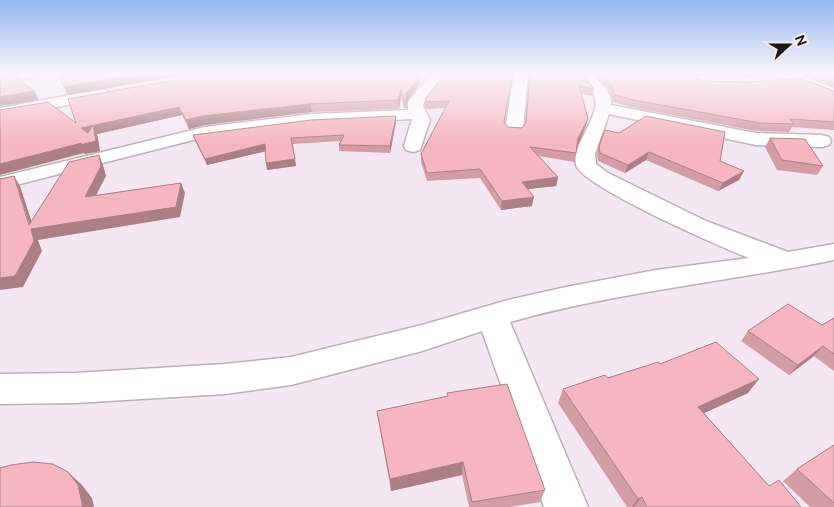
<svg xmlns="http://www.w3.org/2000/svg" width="834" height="507" font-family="Ubuntu,sans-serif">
	<rect width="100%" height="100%" fill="#f5e7f1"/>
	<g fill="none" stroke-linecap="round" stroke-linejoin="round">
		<defs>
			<g id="minor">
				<polygon points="14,73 38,73 36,76 0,85 0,77"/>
				<polygon points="432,73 446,73 424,102 423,106 430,120 420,150 413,152 406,150 404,146 412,119 312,124 205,137 0,189 0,177 205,127 312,114 408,110 408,102"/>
				<polygon points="514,73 528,73 523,130 520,134 514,135 508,134 505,130"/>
				<path d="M571,73L593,74C600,83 613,93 611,105L756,133L822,135L829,137L831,141L829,145L822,147L756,145L609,114L595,154L596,164L608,173L706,221L788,252L834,244V260C726,282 616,292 510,322L588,507H544L482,331L422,351L291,385L225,394L75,403L0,404V374L75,373L225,364L291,357L422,325L508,300L566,287L656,270L749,258C723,248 581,186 576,165C571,143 605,113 593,93C591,89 587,84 584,81C580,77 574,78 571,73Z"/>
				<polygon points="776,73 796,73 834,88 834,98 778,76"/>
				<polygon points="103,89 108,91 111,94 108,97 0,118 0,108"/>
			</g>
		</defs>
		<use href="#minor" stroke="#bdb0b9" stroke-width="3"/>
		<use href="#minor" fill="#fff" fill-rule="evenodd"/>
	</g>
	<g fill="#d49da6">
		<polygon points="59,73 418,73 420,77 419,85 407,101 406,108 404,108 401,97 399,109 312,112 205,125 189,129 182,115 97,134 100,151 85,154 76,123 180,79 181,77 177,76 68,95"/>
		<polygon points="446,73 504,122 508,127 522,128 525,123 530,73 579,73 594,89 592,96 581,94 588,118 586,126 578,144 574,162 539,156 558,177 556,186 528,189 532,206 501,210 480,178 427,181 421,162 421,154 445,108 427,109 425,106 425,99"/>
		<polygon points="595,73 776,73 776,74 745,77 700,76 695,77 696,79 703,81 834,91 834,130 792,127 789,132 756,131 631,107 613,102 610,91"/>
		<polygon points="802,73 834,73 834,86"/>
		<polygon points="396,116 396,122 390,153 339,151 339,145 340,141 293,144 296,166 267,170 266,163 266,151 207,165 195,141 193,135"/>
		<polygon points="619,133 720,161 744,171 739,180 718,191 646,160 625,173 598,161 597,154 599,146"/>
		<polygon points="770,138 823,166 817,175 777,170 765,147"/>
		<polygon points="834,318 834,371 814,356 789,375 741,341 748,331 822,325"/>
		<polygon points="660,364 748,393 704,413 769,486 801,507 627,507 558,403 563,389"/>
		<polygon points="447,393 545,490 540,502 510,507 469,507 462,475 391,491 379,424 377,411 447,397"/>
		<polygon points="834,445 834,507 810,507 783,481 797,469"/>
	</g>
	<g fill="#ac7f87">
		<polygon points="0,73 8,73 0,75"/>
		<polygon points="147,73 176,73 177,76 68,95 64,87"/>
		<polygon points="695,73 701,73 700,76 695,77 694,74"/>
		<polygon points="747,73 776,73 776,74 745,77"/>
		<polygon points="420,77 419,85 407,101 406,108 406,93"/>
		<polygon points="401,89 401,97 399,109 398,100"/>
		<polygon points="34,91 39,100 0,106 0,97"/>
		<polygon points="310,104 312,112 205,125 189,129 186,120 202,116"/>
		<polygon points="179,107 182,115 97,134 100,151 85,154 84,153 0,175 0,164 86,137 81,128"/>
		<polygon points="396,116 396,122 390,153 390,146"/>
		<polygon points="588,118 586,126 577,147 578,139"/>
		<polygon points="291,138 296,166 267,170 266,163"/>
		<polygon points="265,144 267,151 207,165 205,159"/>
		<polygon points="649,152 646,160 625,173 628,165"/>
		<polygon points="99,155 103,165 106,176 90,207 85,197"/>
		<polygon points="744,171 739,180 718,191 723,183"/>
		<polygon points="14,176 20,186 34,229 181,183 185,193 180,217 38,240 42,251 23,287 0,290 0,278 31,229"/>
		<polygon points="558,177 556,186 520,190 522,182"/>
		<polygon points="534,197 532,206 501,210 502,201"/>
		<polygon points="823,346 814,356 789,375 798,365"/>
		<polygon points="759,379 748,393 689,420 698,407"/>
		<polygon points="463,462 462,475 391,491 390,479"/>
		<polygon points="68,472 82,485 92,498 94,507 82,507"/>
		<polygon points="642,497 634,507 632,507 638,499"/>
	</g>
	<g fill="#f6b6c1" stroke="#ac7f87">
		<polygon points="59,73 147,73 64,87"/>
		<polygon points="183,73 418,73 420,77 406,93 406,100 404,100 401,89 398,100 310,104 202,116 186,120 179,107 81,128 88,133 93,125 96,141 80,145 82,143 0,164 0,110 48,102 76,123 68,99 180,79"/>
		<polygon points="446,73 512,73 504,122 508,127 522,128 526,122 530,73 579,73 584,76 594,89 579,86 588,118 578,139 576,153 530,147 558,177 522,182 534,197 502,201 480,169 427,173 421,154 449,101 427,102 425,99"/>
		<polygon points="602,73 695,73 694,74 696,79 703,81 748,82 800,78 834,91 834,122 790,119 794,124 760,123 634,100 615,95 611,84"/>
		<polygon points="822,73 834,73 834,78"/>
		<polygon points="13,75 34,91 0,97 0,78"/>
		<polygon points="396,116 390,146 339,145 344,135 291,138 295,159 266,163 265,144 205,159 193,135 311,120"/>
		<polygon points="646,116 725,132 720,161 744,171 723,183 649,152 628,165 600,153 599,146 605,130 619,133"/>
		<polygon points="770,138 805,139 823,166 782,160"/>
		<polygon points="99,155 101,166 85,197 181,183 176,207 31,229 34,241 15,276 0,278 0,179 14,176 29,225 69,162"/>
		<polygon points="788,304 822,325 834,318 834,354 823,346 798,365 748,331"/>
		<polygon points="716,342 759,379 698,407 769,486 779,480 801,507 647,507 642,497 638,499 563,389 605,375 608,378 658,362 660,364"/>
		<polygon points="507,384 545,490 472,502 463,462 390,479 377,411 448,396 447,393"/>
		<polygon points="834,445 834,503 797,469"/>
		<polygon points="33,462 53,464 68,472 78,485 82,503 82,507 0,507 0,468 11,465"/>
	</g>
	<linearGradient id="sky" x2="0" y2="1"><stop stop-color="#91b7f0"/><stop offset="0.51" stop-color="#faf4f9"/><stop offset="1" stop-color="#faf4f9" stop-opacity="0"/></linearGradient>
	<rect width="834" height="144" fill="url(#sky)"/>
	<g transform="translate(789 45) rotate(69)" stroke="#f5e7f1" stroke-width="4" paint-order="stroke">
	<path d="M0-4L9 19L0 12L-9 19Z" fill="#1a1519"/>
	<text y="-8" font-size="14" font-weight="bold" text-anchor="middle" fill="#1a1519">N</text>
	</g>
</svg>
